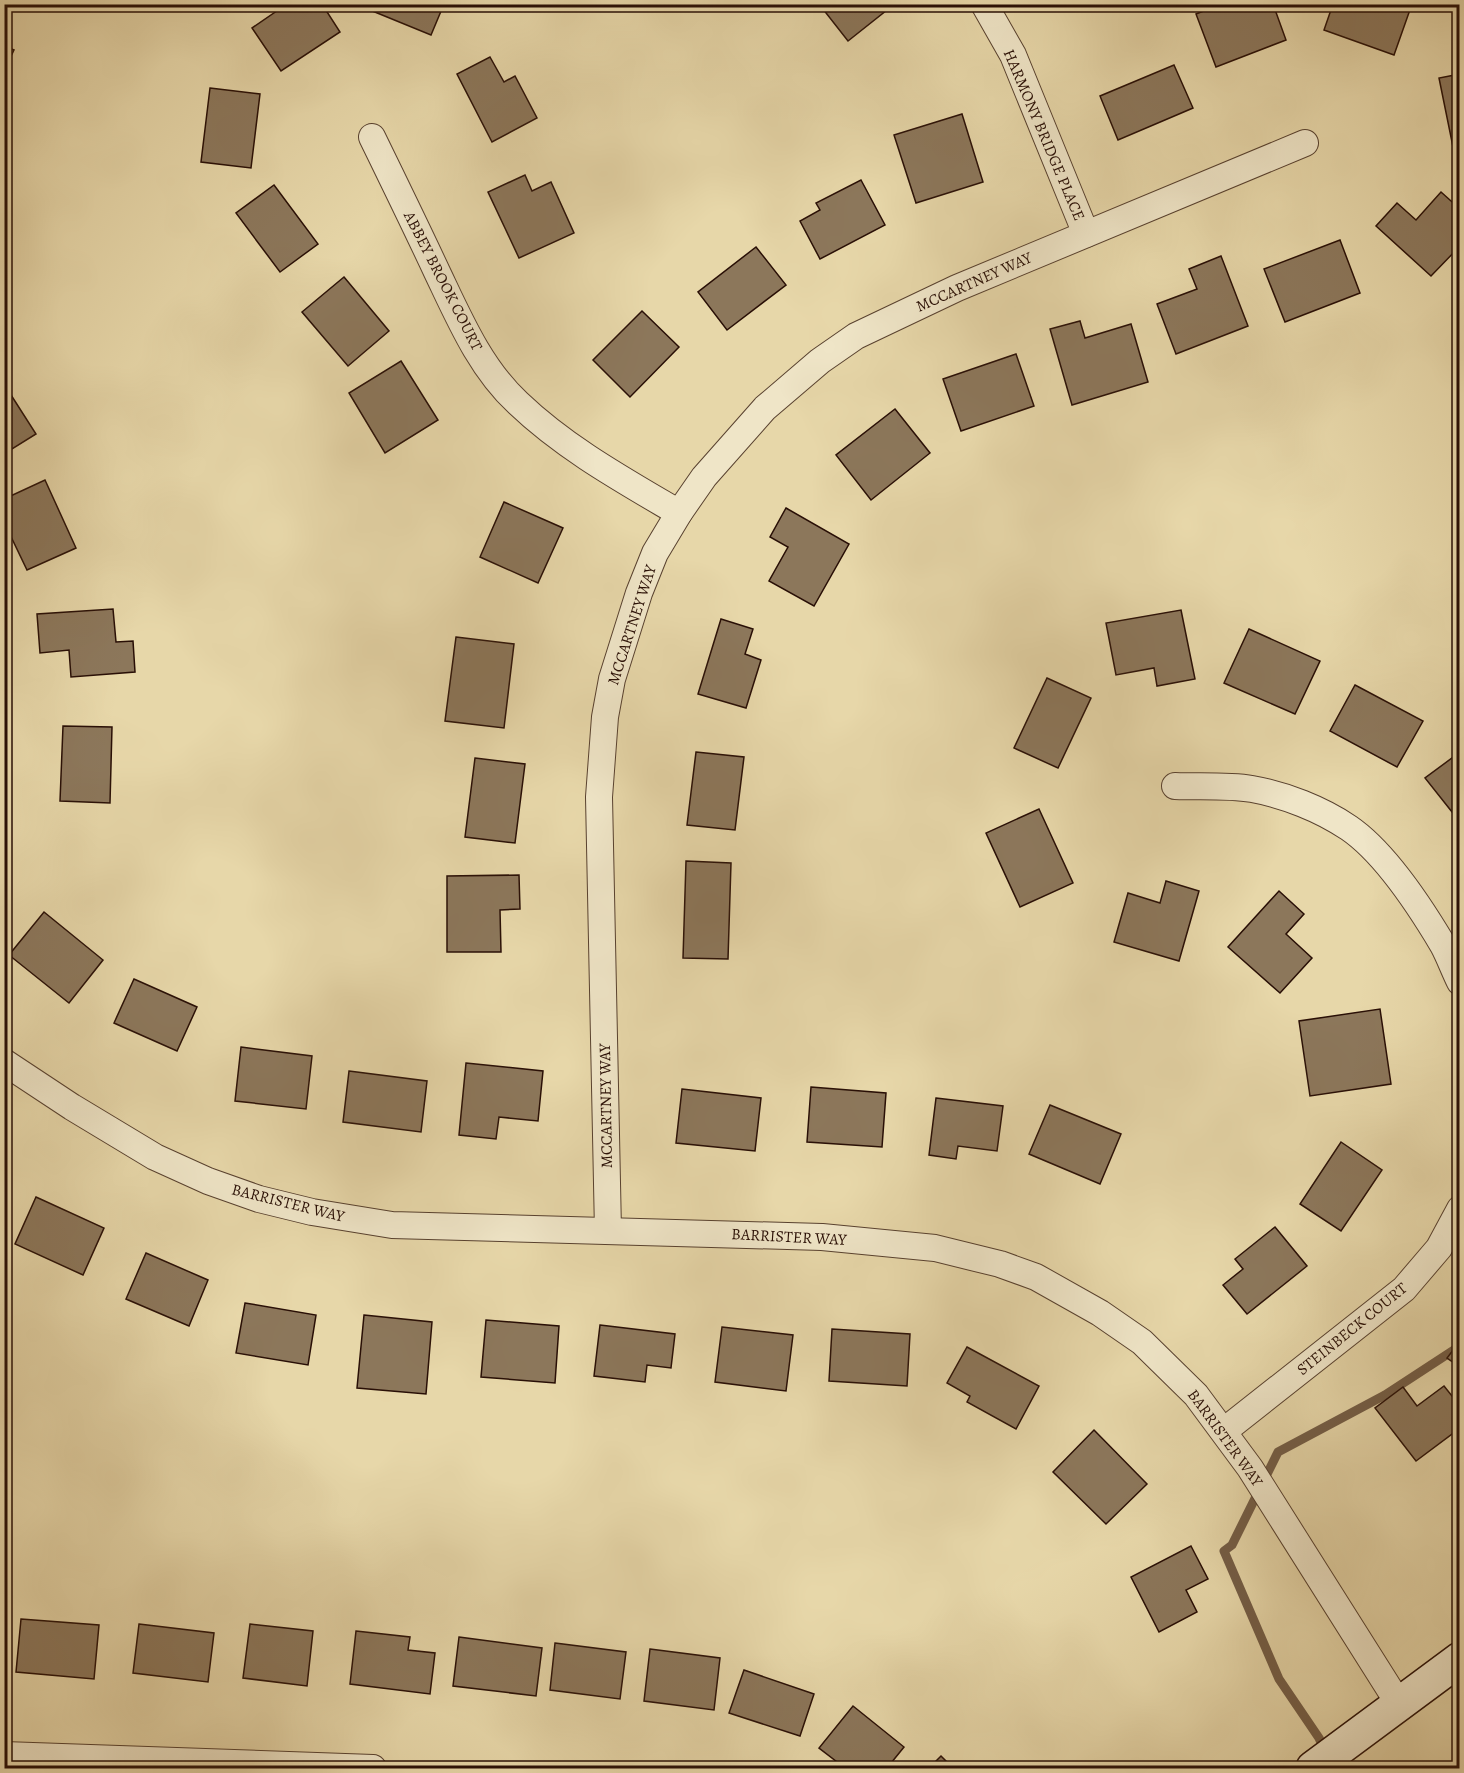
<svg xmlns="http://www.w3.org/2000/svg" width="1464" height="1773" font-family="Alegreya,serif">
	<rect width="100%" height="100%" fill="#e7d7a9"/>
	<filter id="stains"><feTurbulence type="fractalNoise" baseFrequency=".00333" numOctaves="4"/><feColorMatrix values="0 0 0 0 .2 0 0 0 0 .09 0 0 0 0 .02 0 0 0 .5 -.17"/></filter>
	<radialGradient id="worn" r=".72"><stop offset=".6" stop-color="#630" stop-opacity="0"/><stop offset="1" stop-color="#630" stop-opacity=".3"/></radialGradient>
	<g fill="none" stroke-linecap="round" stroke-linejoin="round">
		<polyline stroke="#745e47" stroke-width="9" points="1326,1753 1319,1738 1279,1679 1224,1551 1232,1545 1278,1452 1385,1395 1460,1346"/>
	</g>
	<g fill="#8c775b" stroke="#290f06" stroke-width="1.5">
		<polygon points="287,4 322,4 340,32 281,71 252,28"/>
		<polygon points="366,4 444,4 431,35 365,8"/>
		<polygon points="819,4 891,4 892,6 848,41"/>
		<polygon points="1221,4 1273,4 1286,40 1216,67 1196,14"/>
		<polygon points="1333,4 1412,4 1394,55 1324,30"/>
		<polygon points="4,46 14,50 4,71"/>
		<polygon points="490,57 504,82 515,76 537,118 492,142 457,74"/>
		<polygon points="1174,65 1193,108 1118,140 1100,96"/>
		<polygon points="1460,74 1460,151 1454,152 1439,78"/>
		<polygon points="210,88 260,94 251,168 201,162"/>
		<polygon points="962,114 983,182 916,203 894,135"/>
		<polygon points="525,175 532,191 551,182 574,233 519,258 488,192"/>
		<polygon points="861,180 885,225 820,259 800,221 820,210 816,203"/>
		<polygon points="274,185 318,244 280,272 236,213"/>
		<polygon points="1441,192 1460,209 1460,246 1431,276 1376,226 1397,203 1416,220"/>
		<polygon points="1340,240 1360,293 1285,322 1264,269"/>
		<polygon points="756,247 786,285 727,330 698,292"/>
		<polygon points="1221,256 1248,326 1176,354 1157,304 1197,289 1189,269"/>
		<polygon points="344,277 389,331 348,366 302,312"/>
		<polygon points="642,311 679,347 630,397 593,360"/>
		<polygon points="1080,321 1085,338 1131,324 1148,382 1072,405 1050,329"/>
		<polygon points="1016,354 1034,406 961,431 943,379"/>
		<polygon points="401,361 438,420 385,453 349,393"/>
		<polygon points="4,384 36,434 4,454"/>
		<polygon points="895,409 930,453 871,500 836,455"/>
		<polygon points="45,480 76,548 27,570 4,522 4,499"/>
		<polygon points="504,502 563,528 538,583 480,557"/>
		<polygon points="786,508 849,544 814,606 769,581 788,547 770,537"/>
		<polygon points="113,609 116,642 133,641 135,672 71,677 69,650 40,653 37,614"/>
		<polygon points="1181,610 1195,679 1157,686 1154,668 1116,675 1106,623"/>
		<polygon points="721,619 753,629 745,654 761,660 746,708 698,694"/>
		<polygon points="1249,629 1320,661 1295,714 1224,683"/>
		<polygon points="456,637 514,644 504,728 445,721"/>
		<polygon points="1047,678 1091,698 1058,768 1014,748"/>
		<polygon points="1355,685 1423,721 1397,767 1330,731"/>
		<polygon points="63,726 112,727 110,803 60,801"/>
		<polygon points="696,752 744,757 735,830 687,825"/>
		<polygon points="1460,752 1460,822 1425,778"/>
		<polygon points="475,758 525,764 515,843 465,837"/>
		<polygon points="1039,809 1073,883 1020,907 986,833"/>
		<polygon points="686,861 731,863 728,959 683,958"/>
		<polygon points="519,875 520,909 500,910 501,952 447,952 447,876"/>
		<polygon points="1166,881 1199,891 1179,961 1114,942 1128,893 1160,903"/>
		<polygon points="1279,891 1304,914 1286,934 1312,958 1280,993 1228,947"/>
		<polygon points="44,912 103,960 69,1003 9,955"/>
		<polygon points="134,979 197,1007 177,1051 114,1023"/>
		<polygon points="1380,1009 1391,1084 1310,1096 1299,1021"/>
		<polygon points="241,1047 312,1056 306,1109 235,1101"/>
		<polygon points="466,1063 543,1071 538,1121 499,1117 496,1139 459,1135"/>
		<polygon points="349,1071 427,1081 421,1132 343,1122"/>
		<polygon points="811,1087 886,1093 882,1147 807,1142"/>
		<polygon points="682,1089 761,1098 755,1151 676,1143"/>
		<polygon points="936,1098 1003,1106 997,1151 958,1146 956,1159 929,1155"/>
		<polygon points="1050,1105 1121,1134 1100,1184 1029,1154"/>
		<polygon points="1341,1142 1382,1170 1341,1231 1300,1204"/>
		<polygon points="36,1197 104,1228 83,1275 15,1244"/>
		<polygon points="1275,1227 1307,1266 1247,1314 1223,1285 1243,1269 1235,1259"/>
		<polygon points="146,1253 208,1280 189,1326 126,1299"/>
		<polygon points="245,1303 316,1315 308,1365 236,1353"/>
		<polygon points="364,1315 432,1322 426,1394 357,1388"/>
		<polygon points="486,1320 559,1326 555,1383 481,1377"/>
		<polygon points="600,1325 675,1334 671,1368 647,1365 645,1382 594,1376"/>
		<polygon points="722,1327 793,1335 786,1391 715,1382"/>
		<polygon points="832,1329 910,1334 907,1386 829,1381"/>
		<polygon points="1460,1341 1460,1367 1447,1358"/>
		<polygon points="967,1347 1039,1386 1016,1429 967,1402 970,1396 947,1383"/>
		<polygon points="1444,1386 1460,1406 1460,1428 1416,1461 1375,1408 1403,1387 1417,1406"/>
		<polygon points="1094,1430 1147,1484 1106,1524 1053,1472"/>
		<polygon points="1191,1546 1208,1579 1186,1590 1197,1612 1159,1632 1131,1577"/>
		<polygon points="21,1619 99,1625 94,1679 16,1672"/>
		<polygon points="139,1624 214,1633 208,1682 133,1673"/>
		<polygon points="250,1624 313,1631 307,1686 243,1678"/>
		<polygon points="356,1631 410,1637 408,1650 435,1653 430,1694 350,1684"/>
		<polygon points="459,1637 542,1648 536,1696 453,1686"/>
		<polygon points="555,1643 626,1652 620,1699 550,1690"/>
		<polygon points="650,1649 720,1658 714,1710 644,1701"/>
		<polygon points="744,1670 814,1694 800,1736 729,1713"/>
		<polygon points="853,1706 904,1747 887,1768 845,1768 819,1748"/>
		<polygon points="941,1756 953,1768 929,1768"/>
	</g>
	<g fill="none" stroke-linecap="round" stroke-linejoin="round">
		<defs>
			<g id="street">
				<polyline points="984,4 1013,55 1086,234"/>
				<path d="M372,137C394,182 416,227 437,272C459,318 480,368 518,403C565,448 623,480 679,513"/>
				<path d="M1175,786C1200,787 1227,785 1252,789C1285,795 1321,809 1349,828C1384,852 1421,908 1443,945C1449,956 1454,970 1460,982"/>
				<polyline points="4,1062 72,1107 155,1157 208,1181 259,1199 312,1212 392,1225 822,1237 935,1248 1000,1264 1036,1277 1100,1313 1142,1342 1196,1395 1250,1468 1399,1704"/>
				<polyline points="608,1231 599,797 605,717 612,679 639,593 655,553 679,513 704,477 765,408 820,361 856,336 957,288 1305,143"/>
				<polyline points="1224,1431 1404,1289 1439,1248 1460,1209"/>
				<polyline points="4,1755 373,1768"/>
			</g>
			<polyline id="secondary" points="1313,1768 1460,1659"/>
		</defs>
		<use href="#street" stroke="#58412f" stroke-width="28"/>
		<use href="#secondary" stroke="#290f06" stroke-width="36"/>
		<use href="#street" stroke="#efe5c7" stroke-width="26"/>
		<use href="#secondary" stroke="#efe5c7" stroke-width="33"/>
	</g>
	<g text-anchor="middle" dominant-baseline="central" stroke-width="4.5" stroke-linejoin="round" paint-order="stroke">
		<g font-size="16" fill="#290f06" stroke="#efe5c7">
			<text transform="translate(1044 135) rotate(67)">HARMONY BRIDGE PLACE</text>
			<text transform="translate(443 281) rotate(63)">ABBEY BROOK COURT</text>
			<text transform="translate(974 282) rotate(-24)">MCCARTNEY WAY</text>
			<text transform="translate(632 625) rotate(-72)">MCCARTNEY WAY</text>
			<text transform="translate(606 1106) rotate(-91)">MCCARTNEY WAY</text>
			<text transform="translate(288 1203) rotate(14)">BARRISTER WAY</text>
			<text transform="translate(789 1237) rotate(3)">BARRISTER WAY</text>
			<text transform="translate(1352 1329) rotate(-39)">STEINBECK COURT</text>
			<text transform="translate(1225 1438) rotate(54)">BARRISTER WAY</text>
		</g>
	</g>
	<rect width="1464" height="1773" fill="none" stroke="#e7d7a9" stroke-width="24"/>
	<rect x="6" y="6" width="1452" height="1761" fill="none" stroke="#290f06" stroke-width="3"/>
	<rect x="12" y="12" width="1440" height="1749" fill="none" stroke="#290f06" stroke-width="1.5"/>
	<rect width="100%" height="100%" filter="url(#stains)"/>
	<rect width="100%" height="100%" fill="url(#worn)"/>
</svg>
